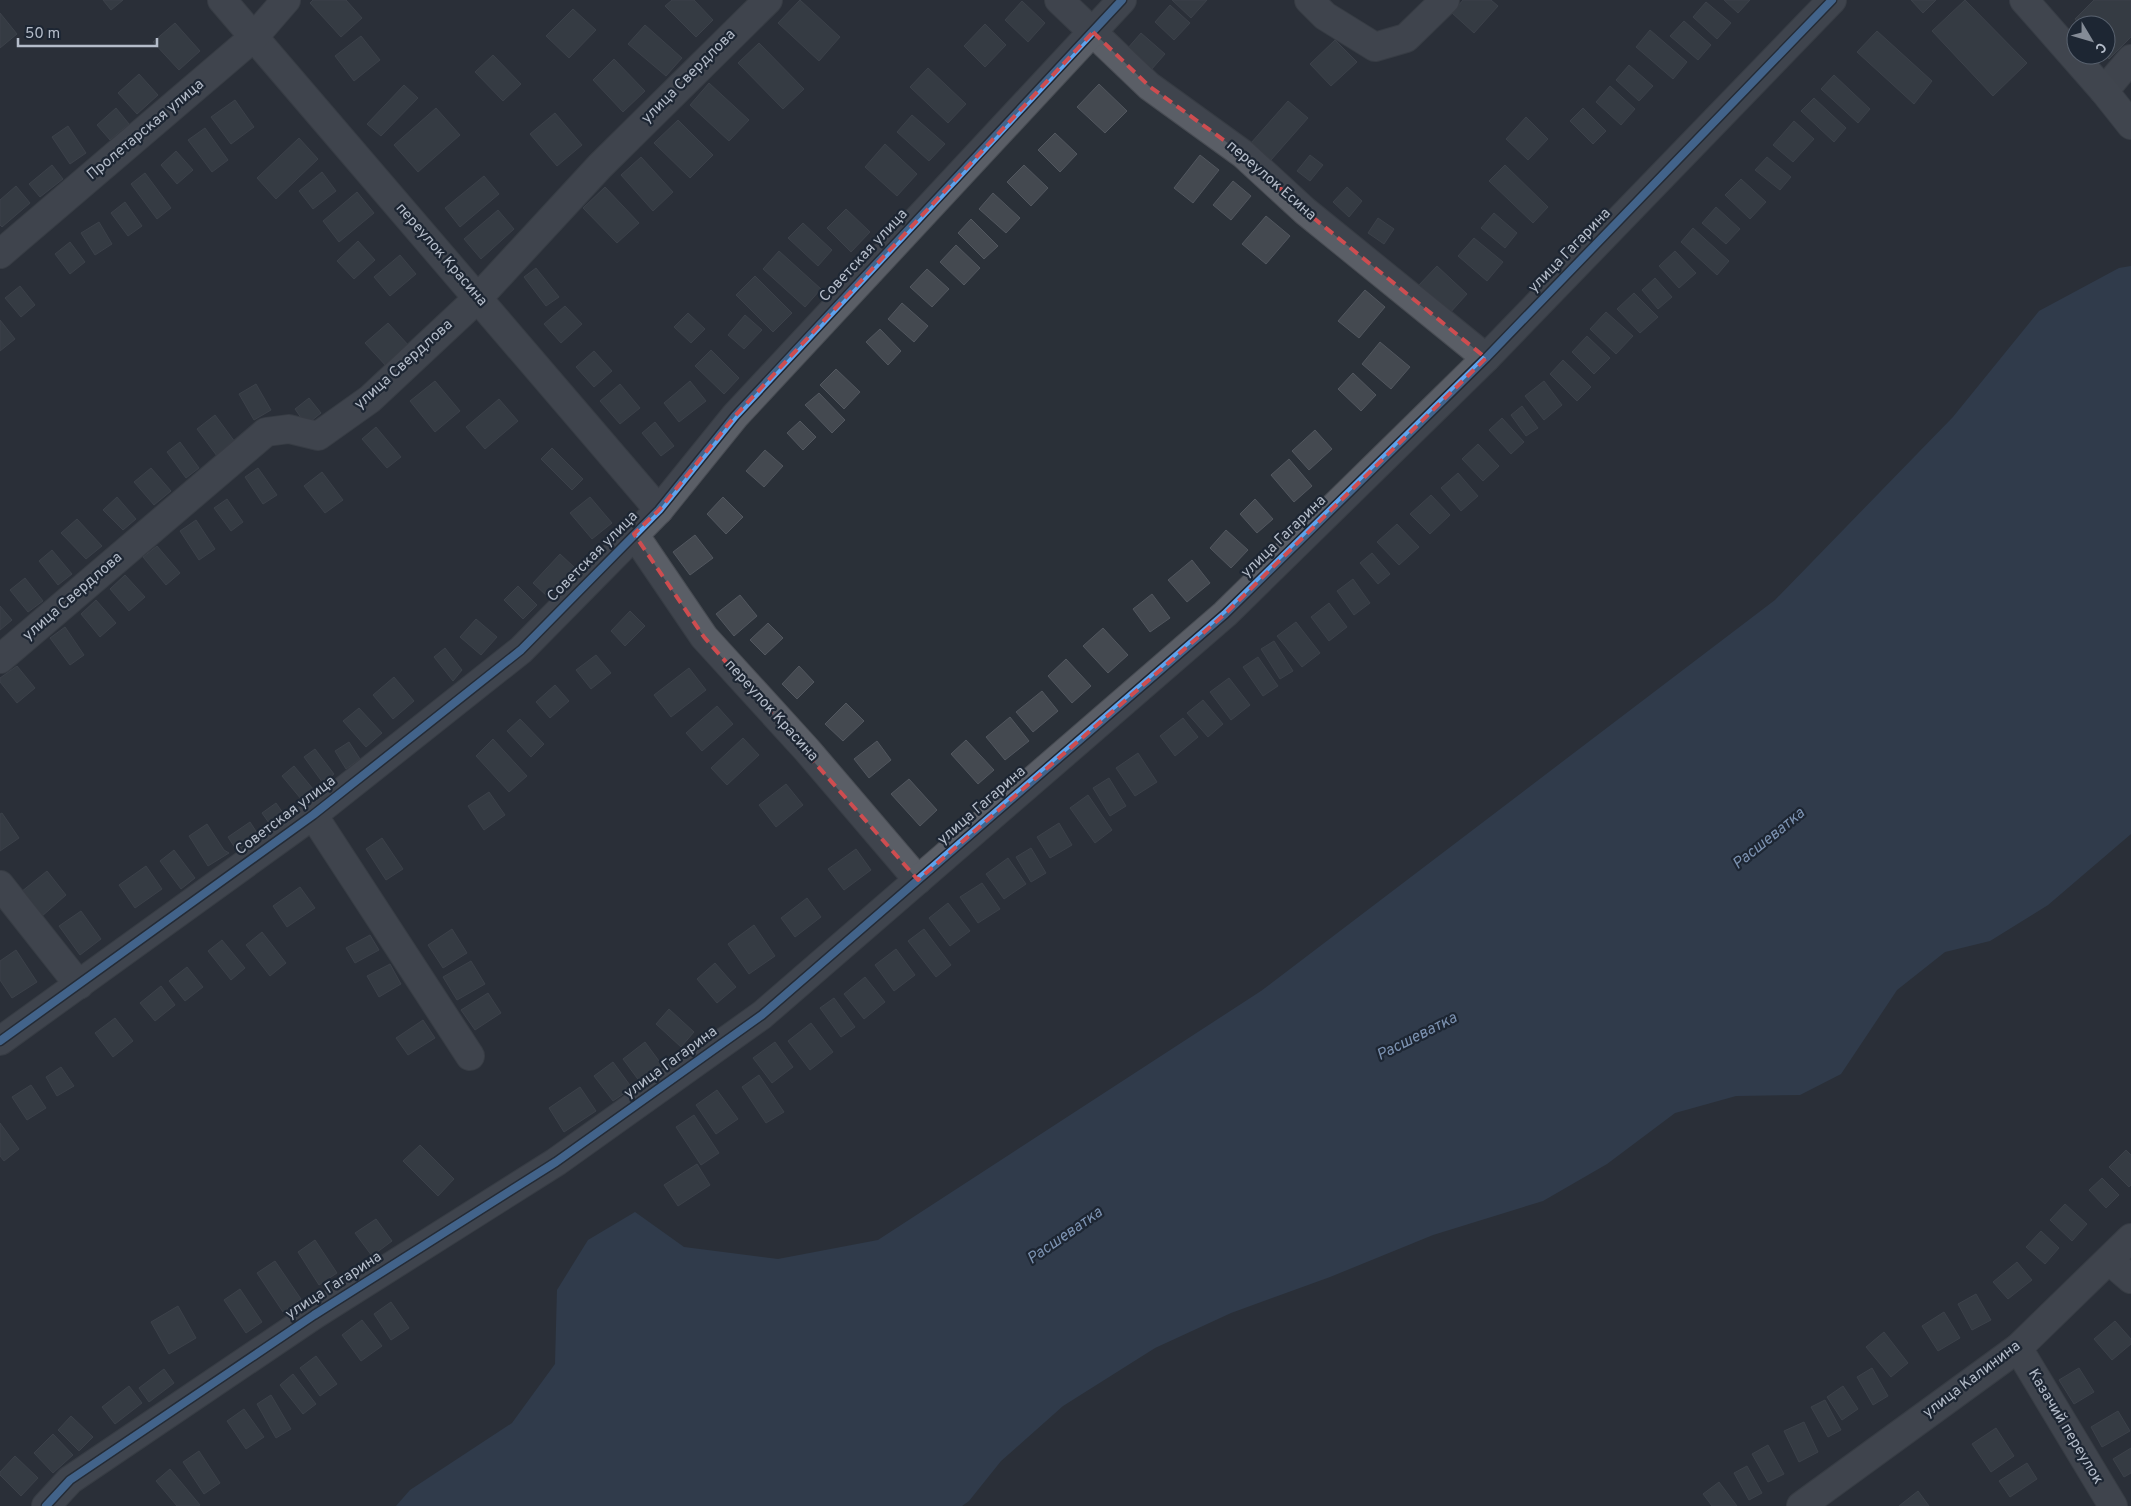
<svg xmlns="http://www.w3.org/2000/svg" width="2131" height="1506" font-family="Overpass,sans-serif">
	<rect width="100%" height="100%" fill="#2a3038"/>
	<polygon fill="#384963" points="2131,266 2131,834 2048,905 1990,941 1945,952 1897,990 1841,1074 1800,1095 1736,1096 1675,1113 1607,1164 1543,1201 1433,1235 1330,1277 1231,1313 1155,1348 1063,1406 1001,1461 969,1501 962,1506 396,1506 410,1490 512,1423 555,1364 557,1290 588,1240 635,1212 684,1247 778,1259 878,1240 1261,991 1775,600 1953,417 2039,311 2119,268"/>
	<g fill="#444950" stroke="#52575f">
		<polygon points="103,0 123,0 111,10"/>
		<polygon points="313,0 346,0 362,18 341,37 310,3"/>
		<polygon points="672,0 694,0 713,20 696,37 665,6"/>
		<polygon points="800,0 840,37 819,61 778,23"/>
		<polygon points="1172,0 1207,0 1191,18"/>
		<polygon points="1463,0 1491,0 1498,6 1474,33 1452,13"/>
		<polygon points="1724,0 1750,0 1738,13"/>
		<polygon points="1911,0 1936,0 1923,13"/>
		<polygon points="1965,0 2027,63 1993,96 1932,31"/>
		<polygon points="2094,0 2131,0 2131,37 2109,59 2105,55 2106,25 2080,25 2075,19"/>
		<polygon points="1022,1 1045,23 1028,42 1005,20"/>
		<polygon points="1706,2 1731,23 1717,39 1693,17"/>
		<polygon points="1170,5 1190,23 1174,40 1155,22"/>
		<polygon points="573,9 596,30 569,58 546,36"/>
		<polygon points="0,13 17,34 0,48"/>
		<polygon points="1684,21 1711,45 1698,60 1670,36"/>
		<polygon points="175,23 200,51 179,70 153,42"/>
		<polygon points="985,24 1006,45 985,67 964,46"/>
		<polygon points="645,25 682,58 666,76 628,44"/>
		<polygon points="1650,30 1687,62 1673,79 1636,47"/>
		<polygon points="1877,31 1932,81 1914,104 1857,52"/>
		<polygon points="1141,33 1165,54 1151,70 1127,49"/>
		<polygon points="361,36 380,60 354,81 335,56"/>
		<polygon points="1335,40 1357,62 1331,86 1310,64"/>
		<polygon points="759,43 804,89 783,109 738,63"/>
		<polygon points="493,55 521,84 503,101 475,72"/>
		<polygon points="614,59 645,91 623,112 593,80"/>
		<polygon points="1629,65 1653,86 1639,101 1616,80"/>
		<polygon points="928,68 966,104 948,123 910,87"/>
		<polygon points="139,74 158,95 137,114 118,93"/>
		<polygon points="1834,75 1870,109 1858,123 1821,89"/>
		<polygon points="709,83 749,120 729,141 690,105"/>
		<polygon points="1099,84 1127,111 1105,133 1077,107"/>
		<polygon points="404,85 418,98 381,136 367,124"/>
		<polygon points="1610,86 1635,109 1621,125 1596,102"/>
		<polygon points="1814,98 1846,128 1834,142 1801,111"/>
		<polygon points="235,100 254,127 231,144 211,117"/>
		<polygon points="1288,101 1308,118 1271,160 1251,143"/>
		<polygon points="116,108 129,124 110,140 97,125"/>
		<polygon points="436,108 460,135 418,172 394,145"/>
		<polygon points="1583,108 1606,131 1593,144 1570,121"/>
		<polygon points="555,113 582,145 557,166 530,134"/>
		<polygon points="912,115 945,144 929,161 897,132"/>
		<polygon points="1526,117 1548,139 1528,160 1506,139"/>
		<polygon points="678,120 713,155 690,178 654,143"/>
		<polygon points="1794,121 1814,139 1793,162 1773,145"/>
		<polygon points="68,126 86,153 70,164 52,137"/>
		<polygon points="205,128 228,160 212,172 188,140"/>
		<polygon points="1055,133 1077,154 1060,172 1038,150"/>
		<polygon points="299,138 318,159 276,199 257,178"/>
		<polygon points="885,144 917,174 897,196 865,167"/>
		<polygon points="176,151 193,170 177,184 161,165"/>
		<polygon points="1200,155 1219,170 1193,203 1174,188"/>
		<polygon points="1310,155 1323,165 1310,181 1297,171"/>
		<polygon points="641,157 673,192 653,211 621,175"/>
		<polygon points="1767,157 1791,177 1780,190 1755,170"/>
		<polygon points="52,165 63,179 40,197 29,184"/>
		<polygon points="1024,165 1048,188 1031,206 1007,182"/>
		<polygon points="1505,165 1548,207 1533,223 1489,181"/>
		<polygon points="322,172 336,191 313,209 299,191"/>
		<polygon points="145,173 171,208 157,219 131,184"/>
		<polygon points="484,176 499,194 460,227 445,208"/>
		<polygon points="1741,179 1766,202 1750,219 1725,195"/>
		<polygon points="1233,181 1251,196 1231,220 1213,205"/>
		<polygon points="16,186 30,203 2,227 0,225 0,200"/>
		<polygon points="605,187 639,223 617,243 583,208"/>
		<polygon points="1347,187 1362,201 1349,217 1333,202"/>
		<polygon points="357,192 374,213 339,242 323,221"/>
		<polygon points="993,193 1020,218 1006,233 979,209"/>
		<polygon points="125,202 142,226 128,236 111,213"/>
		<polygon points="1716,207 1740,229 1726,244 1702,223"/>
		<polygon points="846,209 870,232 851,252 827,228"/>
		<polygon points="498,210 514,229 481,259 464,239"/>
		<polygon points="1494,213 1517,233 1505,248 1481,228"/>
		<polygon points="1266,216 1290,236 1266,264 1242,244"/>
		<polygon points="1378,218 1394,229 1384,244 1368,233"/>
		<polygon points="971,219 998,246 984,259 958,233"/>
		<polygon points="99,222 112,244 95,255 81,233"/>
		<polygon points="803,223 832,250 818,266 788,238"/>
		<polygon points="1693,228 1729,261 1717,275 1681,242"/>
		<polygon points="1474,238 1503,262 1487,281 1458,256"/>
		<polygon points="358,241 375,260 354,279 337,261"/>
		<polygon points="70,242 85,262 70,274 55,254"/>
		<polygon points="956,245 980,268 964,285 940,262"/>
		<polygon points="779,251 821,289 805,307 763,269"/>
		<polygon points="1675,251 1696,273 1679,288 1659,266"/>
		<polygon points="400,255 416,274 390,296 374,277"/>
		<polygon points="1437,266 1467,294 1449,314 1418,286"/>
		<polygon points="536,268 559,297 546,306 524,277"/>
		<polygon points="927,269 949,289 932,307 910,287"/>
		<polygon points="755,276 792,313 773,332 736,295"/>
		<polygon points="1655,278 1672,297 1658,309 1642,290"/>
		<polygon points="20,286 35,305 21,317 5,298"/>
		<polygon points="1365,290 1385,307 1359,338 1338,321"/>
		<polygon points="1634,293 1658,317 1640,333 1617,309"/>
		<polygon points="902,303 928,326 914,342 888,319"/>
		<polygon points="565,306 582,324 561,343 544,324"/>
		<polygon points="1606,312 1633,336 1616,354 1590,329"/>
		<polygon points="688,313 705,329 691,343 674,327"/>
		<polygon points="745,315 762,330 744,349 728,335"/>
		<polygon points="0,320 15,339 0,351"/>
		<polygon points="388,323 410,347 387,367 365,343"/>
		<polygon points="880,329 901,351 888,365 866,342"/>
		<polygon points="1587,336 1610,358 1594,374 1572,352"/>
		<polygon points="1380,342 1410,367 1391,389 1362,364"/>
		<polygon points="711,350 739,378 724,394 695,366"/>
		<polygon points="594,351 612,371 594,387 576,367"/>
		<polygon points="1563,360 1591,387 1577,401 1550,374"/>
		<polygon points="836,369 860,392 844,409 820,385"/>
		<polygon points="1353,373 1376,395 1361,411 1338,389"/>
		<polygon points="435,381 460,411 435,432 410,401"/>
		<polygon points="690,381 706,401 679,422 664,403"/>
		<polygon points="1544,381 1562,405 1544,420 1525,396"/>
		<polygon points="256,384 271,410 254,420 239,394"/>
		<polygon points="620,384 640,408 620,424 600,401"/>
		<polygon points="819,393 845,420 832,433 805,405"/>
		<polygon points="309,398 321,413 306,425 295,409"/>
		<polygon points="499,399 518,421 485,449 466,427"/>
		<polygon points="1522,406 1538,428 1526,436 1511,415"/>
		<polygon points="215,415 235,442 217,456 197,429"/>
		<polygon points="1502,418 1524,442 1511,454 1489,430"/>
		<polygon points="800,421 816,437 803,450 787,433"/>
		<polygon points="655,422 674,446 661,456 642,433"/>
		<polygon points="376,427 401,457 387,468 362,439"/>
		<polygon points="1315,430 1332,449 1309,470 1292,451"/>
		<polygon points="180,442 199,468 186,478 167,452"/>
		<polygon points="1478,444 1499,466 1483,481 1462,459"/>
		<polygon points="552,448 583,479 572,490 541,459"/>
		<polygon points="765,450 783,466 764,487 746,471"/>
		<polygon points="1289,459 1312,486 1294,502 1271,475"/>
		<polygon points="151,468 171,491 154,505 134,482"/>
		<polygon points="258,468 277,495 263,504 245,477"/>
		<polygon points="322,472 343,500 325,513 304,486"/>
		<polygon points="1458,473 1478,496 1461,511 1441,488"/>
		<polygon points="1431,495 1450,515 1430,534 1410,514"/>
		<polygon points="117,497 136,519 123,530 103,510"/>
		<polygon points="590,497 612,523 592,539 570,513"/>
		<polygon points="723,497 743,517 726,534 707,514"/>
		<polygon points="227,499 243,522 231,531 214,508"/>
		<polygon points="1255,499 1273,519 1257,533 1240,514"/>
		<polygon points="77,519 102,546 86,559 61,533"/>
		<polygon points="196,520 215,549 199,560 180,531"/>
		<polygon points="1397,524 1419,547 1399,565 1377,542"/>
		<polygon points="1226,530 1248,550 1231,568 1210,548"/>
		<polygon points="695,535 713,558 690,575 673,552"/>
		<polygon points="157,546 180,573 166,585 143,557"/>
		<polygon points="52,550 72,574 58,585 39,561"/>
		<polygon points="1372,553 1390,574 1378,584 1360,563"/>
		<polygon points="560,554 575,568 548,597 533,583"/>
		<polygon points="1192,560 1210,583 1187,602 1168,580"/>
		<polygon points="125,575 145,597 129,611 110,589"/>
		<polygon points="25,578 43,601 28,612 10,590"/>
		<polygon points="1353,579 1370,603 1354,615 1337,591"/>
		<polygon points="518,586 537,605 523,619 504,600"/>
		<polygon points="1152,594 1170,618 1150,632 1133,609"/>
		<polygon points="740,595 757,616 734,636 716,614"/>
		<polygon points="96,600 116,623 100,637 81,614"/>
		<polygon points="1329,603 1347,627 1329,641 1311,617"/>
		<polygon points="0,606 12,620 0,630"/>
		<polygon points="630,611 645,626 625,646 611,631"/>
		<polygon points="476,619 497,637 481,655 460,637"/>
		<polygon points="1296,622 1320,653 1302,667 1277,636"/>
		<polygon points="768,623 783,638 765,655 750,640"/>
		<polygon points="65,627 84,655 70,665 50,638"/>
		<polygon points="1103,628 1128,655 1108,673 1083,646"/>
		<polygon points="1274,641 1293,671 1280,679 1261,649"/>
		<polygon points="445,648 462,670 453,681 434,657"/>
		<polygon points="596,655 611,673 591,689 576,670"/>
		<polygon points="1258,657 1278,686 1263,696 1243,667"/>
		<polygon points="1066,659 1091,686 1072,703 1048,676"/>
		<polygon points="17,666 35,688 17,703 0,682 0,678"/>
		<polygon points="799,666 814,682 797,699 782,684"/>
		<polygon points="689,668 706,690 671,717 654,695"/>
		<polygon points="394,677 414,701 393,719 373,695"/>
		<polygon points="1229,678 1250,705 1231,720 1210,692"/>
		<polygon points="555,685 569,701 550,718 536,702"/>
		<polygon points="1042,691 1058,711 1033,732 1016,712"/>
		<polygon points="1203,700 1223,724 1208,737 1187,713"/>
		<polygon points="846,703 864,721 843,741 825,724"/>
		<polygon points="717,706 733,724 702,751 686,733"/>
		<polygon points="359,708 382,733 366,747 343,721"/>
		<polygon points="1010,717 1029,741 1005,760 986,737"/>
		<polygon points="1183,718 1198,737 1175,756 1160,736"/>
		<polygon points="520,719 544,744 531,757 507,731"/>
		<polygon points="743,738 759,755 727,785 711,768"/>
		<polygon points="493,739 527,776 509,792 476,756"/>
		<polygon points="966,740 994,770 978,784 951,754"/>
		<polygon points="877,741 891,760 869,778 854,759"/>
		<polygon points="349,742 360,759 346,769 335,751"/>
		<polygon points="315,749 334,774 323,783 304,757"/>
		<polygon points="1138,753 1157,782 1135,796 1116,768"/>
		<polygon points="294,766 318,795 306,805 282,776"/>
		<polygon points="1109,778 1126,806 1110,816 1093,788"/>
		<polygon points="909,779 937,810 920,826 891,794"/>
		<polygon points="786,784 803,805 776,827 759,805"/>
		<polygon points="489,792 505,815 484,830 468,806"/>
		<polygon points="1088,795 1112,830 1095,843 1070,808"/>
		<polygon points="276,803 288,820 274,830 262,813"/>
		<polygon points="2,813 19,838 0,851 0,814"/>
		<polygon points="250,822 261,839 239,854 228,837"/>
		<polygon points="1059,823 1072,845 1050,858 1037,837"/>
		<polygon points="207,824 224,850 229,853 208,866 189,836"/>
		<polygon points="382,838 403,869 386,880 366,849"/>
		<polygon points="1031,848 1046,873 1031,882 1016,857"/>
		<polygon points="856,849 871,870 844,890 828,869"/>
		<polygon points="174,850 195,878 181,889 160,861"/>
		<polygon points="1008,858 1026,884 1004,899 986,874"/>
		<polygon points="146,866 162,889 135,908 119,885"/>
		<polygon points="47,871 66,895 41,917 21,892"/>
		<polygon points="982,883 1000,909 978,923 960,897"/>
		<polygon points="300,887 315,908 287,927 273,906"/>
		<polygon points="807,898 821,917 795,937 781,918"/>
		<polygon points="948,903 970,931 950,946 929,918"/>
		<polygon points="81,911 101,939 80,955 59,926"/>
		<polygon points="754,925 775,956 749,974 728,944"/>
		<polygon points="452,929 467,953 443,968 428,945"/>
		<polygon points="924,929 951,965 936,977 908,941"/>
		<polygon points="262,932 286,963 270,976 246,945"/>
		<polygon points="370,935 379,950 355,963 346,948"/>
		<polygon points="222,940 245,968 231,980 208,951"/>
		<polygon points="896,949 915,975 894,991 875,965"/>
		<polygon points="16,950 37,982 12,998 0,980 0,961"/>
		<polygon points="471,961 485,984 457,1000 443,977"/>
		<polygon points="715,963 736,987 717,1003 697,979"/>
		<polygon points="390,964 401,984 379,997 367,976"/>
		<polygon points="187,967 203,987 185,1001 169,981"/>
		<polygon points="865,977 885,1002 864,1019 844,994"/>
		<polygon points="161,986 175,1005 155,1021 140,1003"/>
		<polygon points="488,993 501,1013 475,1030 461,1010"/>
		<polygon points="834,998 855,1027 841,1037 820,1008"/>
		<polygon points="669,1009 694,1032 681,1047 656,1024"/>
		<polygon points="115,1018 133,1041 113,1057 95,1033"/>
		<polygon points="423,1020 435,1038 408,1055 396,1038"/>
		<polygon points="811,1023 833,1052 810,1070 788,1041"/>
		<polygon points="645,1042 662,1065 640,1082 623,1059"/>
		<polygon points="775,1042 793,1067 772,1083 753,1058"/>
		<polygon points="613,1062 632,1088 613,1101 594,1076"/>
		<polygon points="61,1067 74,1086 57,1096 46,1077"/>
		<polygon points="759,1075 784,1112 766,1123 742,1087"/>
		<polygon points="31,1085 46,1108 27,1120 12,1097"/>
		<polygon points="580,1087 596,1111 564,1132 549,1108"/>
		<polygon points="717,1090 738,1119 716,1134 696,1105"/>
		<polygon points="694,1115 719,1153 701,1165 676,1127"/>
		<polygon points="0,1123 19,1149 4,1161 0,1156"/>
		<polygon points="420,1145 454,1179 438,1196 403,1161"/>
		<polygon points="2126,1150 2131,1155 2131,1185 2129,1187 2109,1167"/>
		<polygon points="697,1164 710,1185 678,1206 664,1185"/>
		<polygon points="2102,1178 2119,1195 2106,1208 2089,1190"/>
		<polygon points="2065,1204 2087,1224 2072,1241 2050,1220"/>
		<polygon points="376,1219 392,1241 372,1256 355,1233"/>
		<polygon points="2041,1231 2059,1248 2045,1264 2026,1247"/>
		<polygon points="315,1240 337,1273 319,1285 298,1252"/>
		<polygon points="275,1261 301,1299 283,1312 257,1273"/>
		<polygon points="2017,1262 2032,1280 2008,1299 1993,1282"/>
		<polygon points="240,1289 262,1322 246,1333 224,1300"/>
		<polygon points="1976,1294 1991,1320 1972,1330 1958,1304"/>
		<polygon points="391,1302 409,1328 391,1340 374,1314"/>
		<polygon points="178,1306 196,1338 169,1354 151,1322"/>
		<polygon points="1944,1312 1960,1338 1938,1351 1922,1326"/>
		<polygon points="362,1320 382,1346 361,1361 342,1335"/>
		<polygon points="2115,1321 2131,1339 2131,1344 2112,1360 2094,1339"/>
		<polygon points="1884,1332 1908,1363 1891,1377 1866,1347"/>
		<polygon points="316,1356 337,1384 320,1396 300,1368"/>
		<polygon points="1872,1368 1888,1396 1873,1405 1857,1377"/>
		<polygon points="2079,1368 2094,1392 2074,1404 2059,1380"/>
		<polygon points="164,1369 174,1383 149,1402 139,1388"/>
		<polygon points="293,1374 316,1404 303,1414 280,1385"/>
		<polygon points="129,1386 142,1403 115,1424 102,1407"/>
		<polygon points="1843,1386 1858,1409 1842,1420 1827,1397"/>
		<polygon points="271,1395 291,1429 276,1438 257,1404"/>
		<polygon points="1825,1400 1841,1430 1828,1437 1811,1407"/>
		<polygon points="244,1409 264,1437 246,1449 227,1421"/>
		<polygon points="2118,1411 2130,1431 2102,1447 2091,1427"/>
		<polygon points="71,1416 93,1437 79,1451 58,1430"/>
		<polygon points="1804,1422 1818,1452 1799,1462 1784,1431"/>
		<polygon points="1996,1428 2014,1456 1991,1472 1972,1444"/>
		<polygon points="53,1434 73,1455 53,1473 34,1453"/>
		<polygon points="1768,1445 1784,1474 1768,1482 1752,1454"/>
		<polygon points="2131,1448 2131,1473 2124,1477 2113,1459"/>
		<polygon points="199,1451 220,1483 204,1494 183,1462"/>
		<polygon points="15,1456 38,1478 21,1496 0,1475 0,1472"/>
		<polygon points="2027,1463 2037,1479 2010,1497 1999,1481"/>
		<polygon points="1747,1466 1762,1493 1749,1500 1734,1473"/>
		<polygon points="170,1469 200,1505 198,1506 177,1506 156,1481"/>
		<polygon points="1719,1482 1737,1506 1712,1506 1703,1494"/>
		<polygon points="1918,1491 1929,1506 1899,1506"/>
	</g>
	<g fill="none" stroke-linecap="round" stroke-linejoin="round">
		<defs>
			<g id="minor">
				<polyline points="222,0 659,510"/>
				<polyline points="1059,0 1149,86 1243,154 1305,211 1486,358"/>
				<polyline points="1309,0 1325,16 1375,47 1406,38 1445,0"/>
				<polyline points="2104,91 2131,59"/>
				<polyline points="0,254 254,37 286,0"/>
				<polyline points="634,534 704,637 807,750 918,880"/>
				<polyline points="0,659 266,432 289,429 318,436 370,399 478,298 600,166 768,0"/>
				<polyline points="313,815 470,1056"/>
				<polyline points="0,885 79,985"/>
				<polyline points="0,1041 313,815 521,650 659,510 735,416 1122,0"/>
				<polyline points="2110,1261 2131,1279"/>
				<polyline points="2018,1348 2113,1506"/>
				<polyline points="46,1506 70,1480 314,1315 556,1162 762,1015 1225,614 1486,358 1832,0"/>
				<polyline points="1801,1506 2018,1348 2131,1238"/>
			</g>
			<polyline id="major" points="2024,0 2104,91 2131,125"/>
		</defs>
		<use href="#minor" stroke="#484c53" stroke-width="30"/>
		<use href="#major" stroke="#484c55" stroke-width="30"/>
		<use href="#minor" stroke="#5a5e66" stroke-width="28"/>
		<use href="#major" stroke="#5c6168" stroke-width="28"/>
		<defs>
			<g id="cycleway">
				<polyline points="0,1041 313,815 521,650 659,510 735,416 1122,0"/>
				<polyline points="46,1506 70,1480 314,1315 556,1162 762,1015 1225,614 1486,358 1832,0"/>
			</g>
		</defs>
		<use href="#cycleway" stroke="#1d2633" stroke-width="11"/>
		<use href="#cycleway" stroke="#60a3ed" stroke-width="8"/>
	</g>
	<path d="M0 0H2131V1506H0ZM1093,32L1149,86L1243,154L1305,211L1486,358L1225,614L918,880L704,637L634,534L659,510L735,416Z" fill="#2a3038" fill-opacity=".55" fill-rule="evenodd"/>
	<path fill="none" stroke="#ce4d50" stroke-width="4" stroke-dasharray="10 6" stroke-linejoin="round" d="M1093,32L1149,86L1243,154L1305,211L1486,358L1225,614L918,880L704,637L634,534L659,510L735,416Z"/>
	<g text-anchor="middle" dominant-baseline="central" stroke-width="4.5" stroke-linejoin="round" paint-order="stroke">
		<g font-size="15" fill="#b4bcc9" stroke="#1d2633">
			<text transform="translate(689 77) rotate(-45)">улица Свердлова</text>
			<text transform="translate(146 130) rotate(-40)">Пролетарская улица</text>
			<text transform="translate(1271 181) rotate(41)">переулок Есина</text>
			<text transform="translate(1570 251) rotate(-46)">улица Гагарина</text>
			<text transform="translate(441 255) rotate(49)">переулок Красина</text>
			<text transform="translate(864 256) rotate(-47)">Советская улица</text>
			<text transform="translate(404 365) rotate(-42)">улица Свердлова</text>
			<text transform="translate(1284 537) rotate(-44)">улица Гагарина</text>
			<text transform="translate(593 557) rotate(-45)">Советская улица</text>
			<text transform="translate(73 597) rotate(-41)">улица Свердлова</text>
			<text transform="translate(771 711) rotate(48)">переулок Красина</text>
			<text transform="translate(982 806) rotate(-41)">улица Гагарина</text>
			<text transform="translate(286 816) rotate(-37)">Советская улица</text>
			<text transform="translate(671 1063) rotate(-36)">улица Гагарина</text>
			<text transform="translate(334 1286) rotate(-33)">улица Гагарина</text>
			<text transform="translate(1972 1380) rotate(-37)">улица Калинина</text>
			<text transform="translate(2065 1427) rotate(59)">Казачий переулок</text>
		</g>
		<g font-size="16" font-style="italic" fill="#7c92b1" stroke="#1d2633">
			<text transform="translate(1769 839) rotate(-39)">Расшеватка</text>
			<text transform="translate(1417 1037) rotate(-27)">Расшеватка</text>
			<text transform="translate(1065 1236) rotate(-35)">Расшеватка</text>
		</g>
	</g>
	<g transform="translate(2091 40) rotate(128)"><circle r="24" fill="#1d2633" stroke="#59626f"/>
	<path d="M0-4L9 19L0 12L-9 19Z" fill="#848b96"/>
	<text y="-8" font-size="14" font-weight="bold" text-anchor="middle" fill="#b4bcc9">С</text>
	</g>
	<path d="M18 38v8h139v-8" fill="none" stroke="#b4bcc9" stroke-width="2.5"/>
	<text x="25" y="38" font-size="15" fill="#b4bcc9" stroke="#1d2633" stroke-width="4" paint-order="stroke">50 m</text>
</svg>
